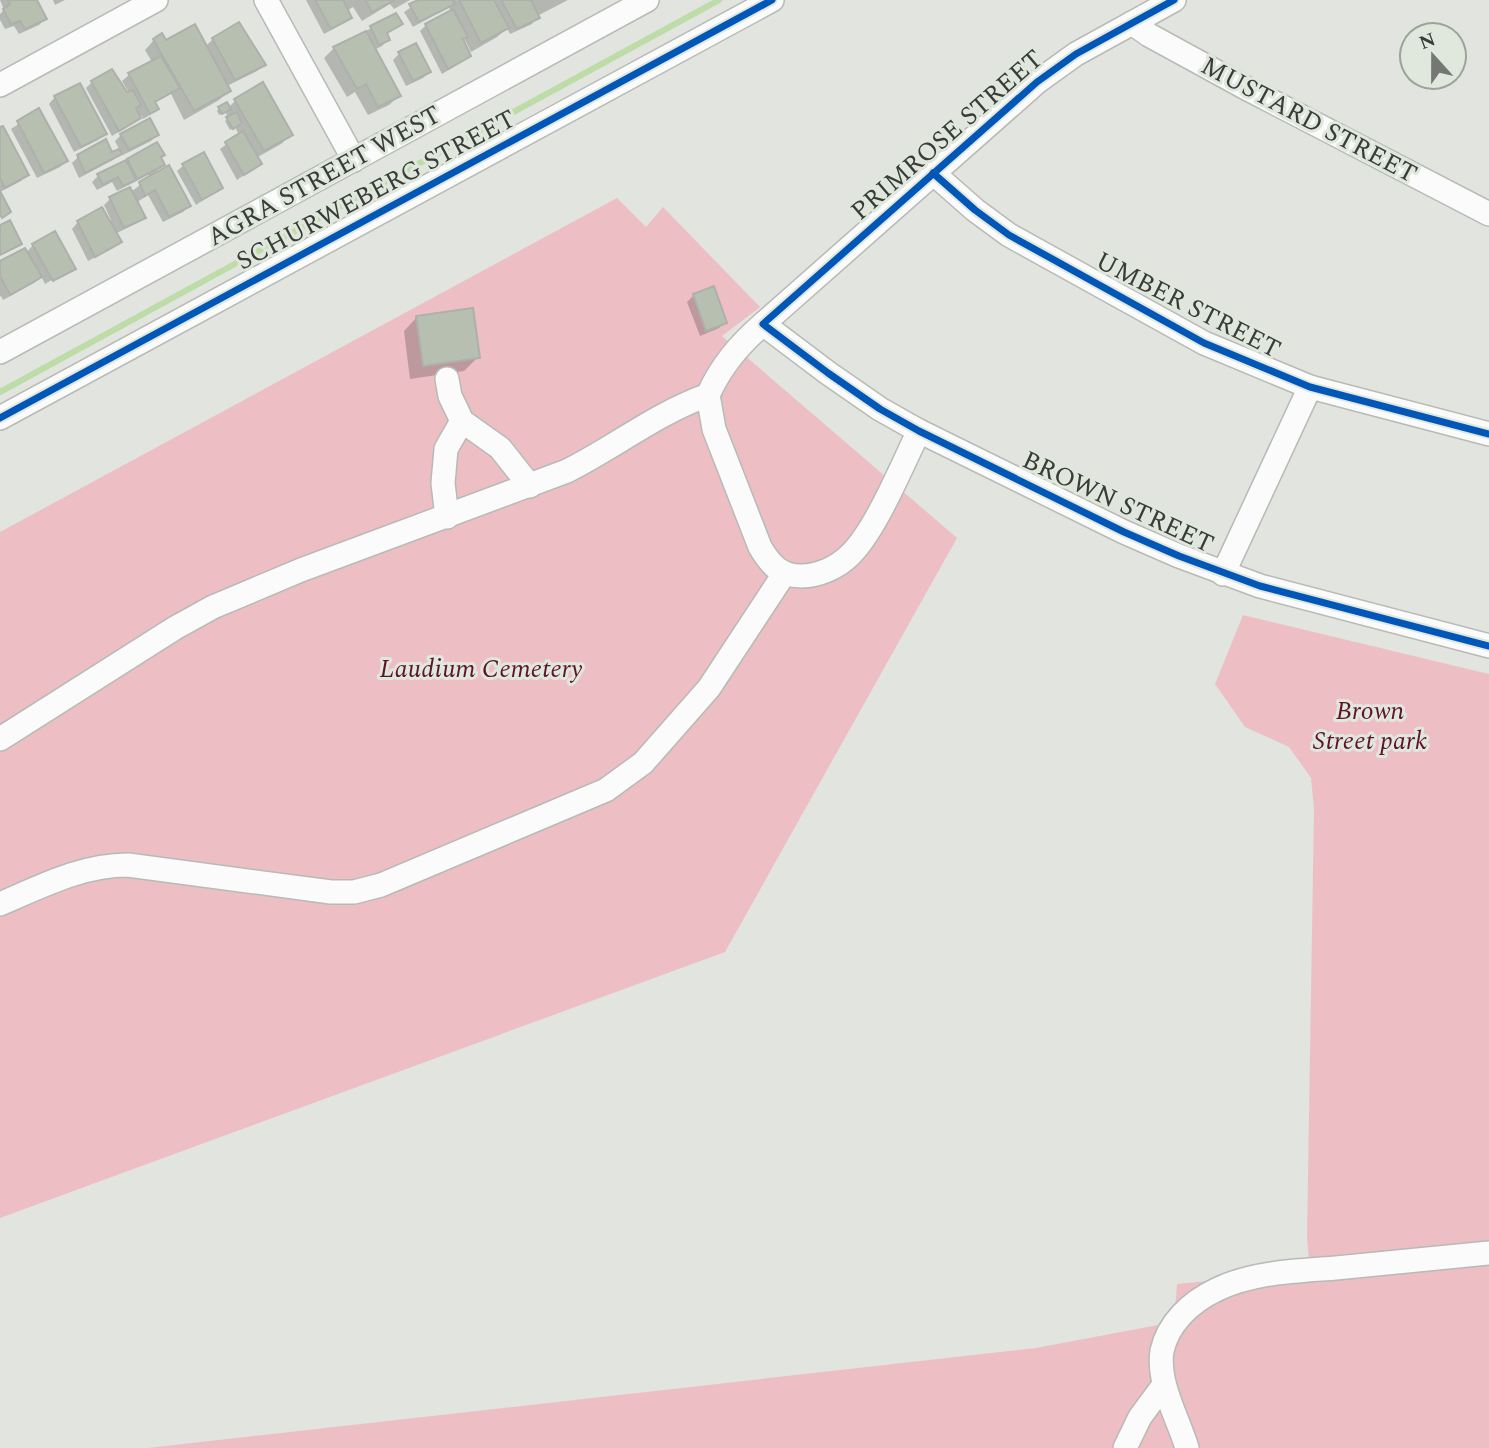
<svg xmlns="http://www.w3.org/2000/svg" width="1489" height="1448" font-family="Spectral,serif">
	<rect width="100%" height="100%" fill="#e1e4df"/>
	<g fill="#edbfc5">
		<polygon points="617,198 646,227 663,207 760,307 722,336 957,538 725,952 0,1218 0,532"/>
		<polygon points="1243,615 1489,674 1489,1448 148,1448 1036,1348 1174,1322 1177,1284 1310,1271 1307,1238 1314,809 1311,778 1289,747 1245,727 1215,684"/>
	</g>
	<g fill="#0003">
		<polygon points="0,0 35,0 45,19 39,25 19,34 14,26 5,29 0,20 0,14 4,10"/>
		<polygon points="53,0 65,0 55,5"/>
		<polygon points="306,0 410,0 394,9 390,4 362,21 353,7 347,11 350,17 344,23 324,34"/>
		<polygon points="422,0 568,0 537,16 532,24 510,34 507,28 497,37 471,52 464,38 461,41 469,56 462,62 442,74 420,31 426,25 451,12 449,7 413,27 404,12"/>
		<polygon points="396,15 400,24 386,35 388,39 382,46 374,50 399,96 389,105 368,115 355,92 347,97 324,58 334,48"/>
		<polygon points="213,39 263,65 257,71 227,86 229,91 219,100 184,120 170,92 147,105 156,109 150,115 143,119 141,115 132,124 112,136 86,88 92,82 130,100 132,98 122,81 129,75 152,62 145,50 154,40 205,47"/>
		<polygon points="399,54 429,72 423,78 406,86 393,60"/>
		<polygon points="263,85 291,135 281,144 256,158 260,164 237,180 220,149 239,135 235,127 230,130 225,121 229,118 225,112 219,115 217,111 219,108 228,108 235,101"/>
		<polygon points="55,97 104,133 98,140 74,152 49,104"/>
		<polygon points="38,111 66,161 60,167 37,178 11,129"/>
		<polygon points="0,129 27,175 21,181 0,192"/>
		<polygon points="121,135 157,135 151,141 123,155 121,152 113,160 79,178 72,163 78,157 111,154 120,151 115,141"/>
		<polygon points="156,145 163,165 152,175 189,206 183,212 163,222 148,195 136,203 144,217 137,223 115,234 119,242 113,248 88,261 72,229 78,222 111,220 104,205 110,199 131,192 149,178 148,175 117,191 112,182 97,190 92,182 98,176"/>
		<polygon points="184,165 221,188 196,205 177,171"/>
		<polygon points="33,245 74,268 69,273 69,270 45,284 41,276 34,283 3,300 1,296 0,297 0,263 26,253"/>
		<polygon points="694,295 725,322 719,328 700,336 687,302"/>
		<polygon points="417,317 478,357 464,371 410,379 404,331"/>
	</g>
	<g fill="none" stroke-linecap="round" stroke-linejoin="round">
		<polyline stroke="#bddca8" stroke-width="6" points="0,392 719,0"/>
	</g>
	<g fill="#b7c0b0" stroke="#adb0ab" stroke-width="2">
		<polygon points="8,0 37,0 47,19 25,29 20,21 11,24 3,9 10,4"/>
		<polygon points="315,0 343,0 352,18 331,29"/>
		<polygon points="365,0 395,0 372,12"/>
		<polygon points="418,0 453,0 455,4 419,22 409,4"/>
		<polygon points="459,0 494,0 509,28 481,43"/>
		<polygon points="501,0 531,0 540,18 517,29"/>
		<polygon points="453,9 468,37 463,39 471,56 448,69 425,24"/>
		<polygon points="396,13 403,24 387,33 390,40 379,45 370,26"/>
		<polygon points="239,22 266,65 235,80 212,38"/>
		<polygon points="195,24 231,91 194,111 153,39 162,33 166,40"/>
		<polygon points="366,31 401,96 378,107 366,84 357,89 333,47"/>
		<polygon points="416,43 431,72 413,81 398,52"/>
		<polygon points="161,56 180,88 155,102 159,109 150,114 128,73"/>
		<polygon points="112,69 127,92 133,90 141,105 136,108 141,118 119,131 91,81"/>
		<polygon points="263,82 293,135 264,151 234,99"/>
		<polygon points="80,83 107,134 81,147 54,96"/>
		<polygon points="227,102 231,109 222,114 218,107"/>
		<polygon points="39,108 68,161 44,173 17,121"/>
		<polygon points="237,112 242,123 233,129 226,117"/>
		<polygon points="150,118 159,135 129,150 120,134"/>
		<polygon points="3,126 29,175 5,188 0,178 0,127"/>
		<polygon points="243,131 262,164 244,175 225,142"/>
		<polygon points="106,139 112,152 119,149 122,154 85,173 77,155"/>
		<polygon points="157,142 165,155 161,157 165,165 137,179 127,159"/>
		<polygon points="204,152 223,188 202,200 182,164"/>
		<polygon points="126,160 136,180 123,186 118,177 103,185 97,174"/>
		<polygon points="169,165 191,206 169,217 155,190 145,196 139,182"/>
		<polygon points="130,187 146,218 124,228 109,197"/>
		<polygon points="0,191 11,212 2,218 0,214"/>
		<polygon points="102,207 122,242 95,257 77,221"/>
		<polygon points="10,220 22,244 0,255 0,225"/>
		<polygon points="55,231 76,269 53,281 32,244"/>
		<polygon points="25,248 42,277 10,295 0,276 0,261"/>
		<polygon points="714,286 727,323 706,331 693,294"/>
		<polygon points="473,308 480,358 423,366 416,316"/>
	</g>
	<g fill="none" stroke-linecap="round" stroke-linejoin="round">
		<defs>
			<g id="minor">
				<polyline points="266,0 354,160"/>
				<polyline points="1132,23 1149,35 1246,88 1489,214"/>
				<polyline points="0,85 156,0"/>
				<polyline points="933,173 975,210 1009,235 1204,343 1310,387 1489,434"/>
				<polyline points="763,324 828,373 880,409 919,431 1124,532 1179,556 1260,586 1489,646"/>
				<polyline points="0,352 647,0"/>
				<polyline points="447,379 450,396 462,421 500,448 530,486"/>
				<path d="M708,395C721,366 739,345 763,324L1037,82L1076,54L1174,0"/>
				<path d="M708,395L714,429L760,547C770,564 780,576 801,576C819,576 838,567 850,555C876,530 902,465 919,431"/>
				<polyline points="0,418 772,0"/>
				<polyline points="447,517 443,483 446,449 462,421"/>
				<polyline points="1223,574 1310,387"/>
				<path d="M0,739L175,628L213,607L301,570L567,471C615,447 657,413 708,395"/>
				<path d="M0,904C42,886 82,865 128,865L331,892H354L381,885L606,790L643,763L709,688L784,574"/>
				<polyline points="1125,1448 1140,1417 1163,1386"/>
				<path d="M1187,1448C1178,1418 1157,1383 1162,1351C1168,1323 1191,1302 1216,1290C1252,1272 1297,1271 1336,1268C1387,1263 1438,1258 1489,1253"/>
			</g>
		</defs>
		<use href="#minor" stroke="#b8bab6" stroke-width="26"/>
		<use href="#minor" stroke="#fafbfa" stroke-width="23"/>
		<defs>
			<g id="cycleway">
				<polyline points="1174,0 1076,54 1037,82 763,324 828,373 880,409 919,431 1124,532 1179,556 1260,586 1489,646"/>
				<polyline points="933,173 975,210 1009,235 1204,343 1310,387 1489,434"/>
				<polyline points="0,418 772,0"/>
			</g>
		</defs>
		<use href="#cycleway" stroke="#e0e7dc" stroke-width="11"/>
		<use href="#cycleway" stroke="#0057b8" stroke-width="7"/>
	</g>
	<g text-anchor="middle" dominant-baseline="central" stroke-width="6" stroke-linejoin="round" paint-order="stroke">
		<g font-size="26" fill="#393c38" stroke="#e0e7dc">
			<text transform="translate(1309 120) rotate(28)">MUSTARD STREET</text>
			<text transform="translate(947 135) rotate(-41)">PRIMROSE STREET</text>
			<text transform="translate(324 176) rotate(-29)">AGRA STREET WEST</text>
			<text transform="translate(376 190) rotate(-28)">SCHURWEBERG STREET</text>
			<text transform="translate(1188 305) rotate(27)">UMBER STREET</text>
			<text transform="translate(1118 502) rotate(25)">BROWN STREET</text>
		</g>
		<g font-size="26" font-style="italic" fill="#60142b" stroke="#e0e7dc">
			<text x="481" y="669">Laudium Cemetery</text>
			<text x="1370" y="711">Brown<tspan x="1370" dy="30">Street park</tspan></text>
		</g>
	</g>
	<g transform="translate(1433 56) rotate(339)"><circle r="33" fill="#e0e7dc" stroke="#9da39a" stroke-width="2"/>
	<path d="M0-5L12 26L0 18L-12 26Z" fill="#747772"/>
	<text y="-10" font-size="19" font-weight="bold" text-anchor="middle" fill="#393c38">N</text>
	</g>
</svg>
